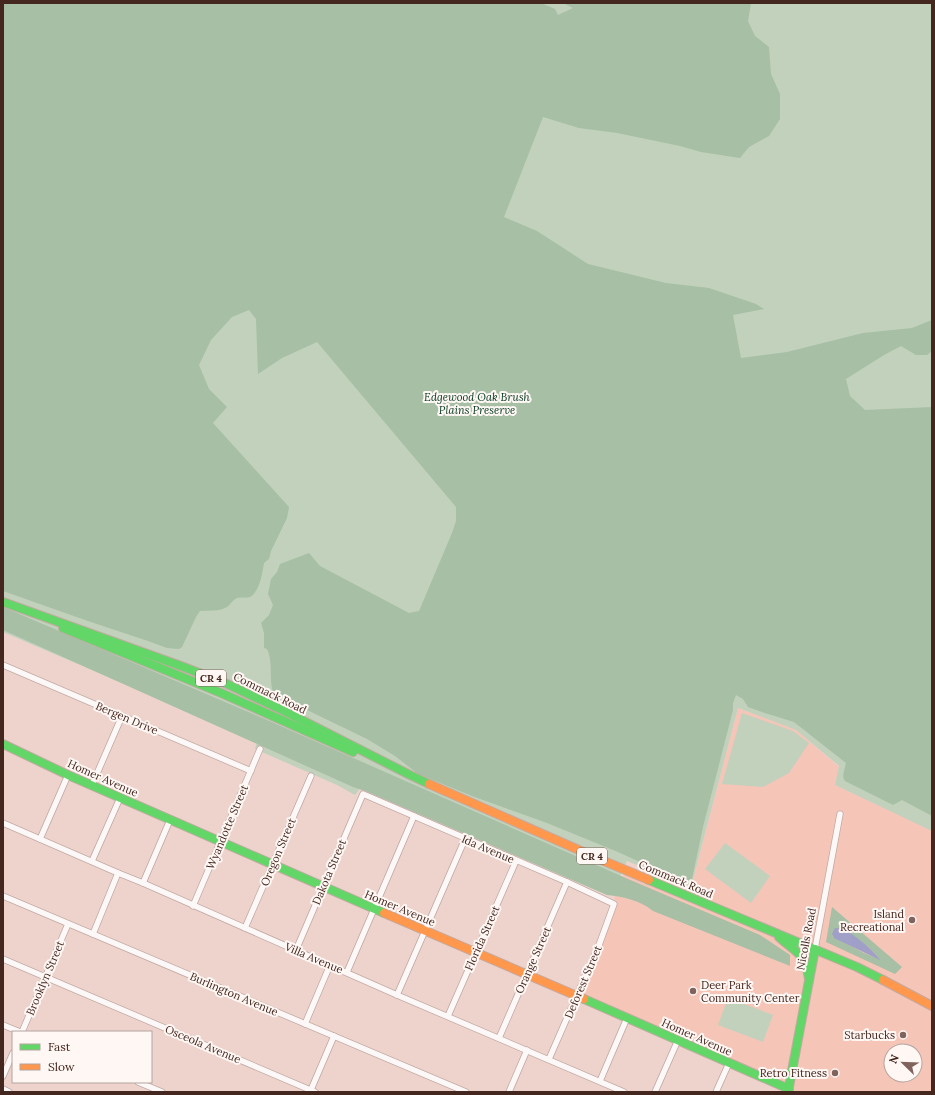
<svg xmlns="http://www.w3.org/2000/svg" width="935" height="1095" font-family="Lora,serif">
	<rect width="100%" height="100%" fill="#edd3cc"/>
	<path fill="#f5c5b8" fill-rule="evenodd" d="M738,708L796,730L839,767L835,785L932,830V1092H797L577,996L617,902L615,901L614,898L628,865L690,892ZM891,1051H915V1075H891Z"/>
	<g fill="#c2d1bc">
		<polygon points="3,3 932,3 932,831 835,785 839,766 796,730 738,708 691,887 627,861 612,894 361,787 355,795 337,785 255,749 257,741 3,632"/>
		<polygon points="742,713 793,731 809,743 789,773 763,787 722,784"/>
		<polygon points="725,843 770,876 751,903 705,869"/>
		<polygon points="728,998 773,1015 763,1042 718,1025"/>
	</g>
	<g fill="#a6bfa5" fill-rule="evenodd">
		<path d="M3,3H541L555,9L558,15L573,8L563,3H751L748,21L755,36L769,47L771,74L780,94V119L769,136L749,147L740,158L701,152L680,146L617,133L579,128L543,117L504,217L537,231L588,264L666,283L709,288L756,304L764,309L733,315L741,358L787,352L863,333L912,328L932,320V351L927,355H916L901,346L884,355L846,379L850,396L865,410L932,407V816L902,800L893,805L845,781C841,777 845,769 846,763L794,722L765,713L748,707L743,699L736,695L733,703V710L703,827L692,879L690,883L688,884L618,852L547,823L472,796L418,774L395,756L367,739L274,694C268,681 274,664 267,649L264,648V633L261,623L269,615L273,605L268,594L271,579L277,572L280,564L309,553L320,566L409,613L419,611L452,533L456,521V507L317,342L282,358L258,374L256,319L249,310L232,317L211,340L199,365L209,389L227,407L213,423L289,507L287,518L271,551L269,559L264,563C262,574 260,591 250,597C246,598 241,597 237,598C232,600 230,606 225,608C217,612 209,610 200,611L196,617L182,647L179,649L167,648L148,641L85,620L3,591Z"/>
		<path d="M3,607L267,720L628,879L760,935L790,955V966L653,911C640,900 624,897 607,895L365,791L353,787L3,630Z"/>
		<path d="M832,907L902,967L895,974L826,942ZM843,929C856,938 870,946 879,959L864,953L832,936Z"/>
	</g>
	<path fill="#a09fc8" d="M835,928C849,928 872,949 880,960L834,938L832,934Z"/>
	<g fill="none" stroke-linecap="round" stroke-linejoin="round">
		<defs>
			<g id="street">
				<polyline points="3,665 251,771"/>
				<polyline points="92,785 122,716"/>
				<polyline points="3,823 118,873 143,883 397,995 624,1092"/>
				<polyline points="40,839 68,775"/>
				<polyline points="92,861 120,798"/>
				<polyline points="143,883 170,820"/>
				<polyline points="3,896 466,1092"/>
				<polyline points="193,906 260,749"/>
				<polyline points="245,928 311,776"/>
				<polyline points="93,934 118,873"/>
				<polyline points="815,949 840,814"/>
				<polyline points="296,950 363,794 567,882 614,904 599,945 549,1059"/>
				<polyline points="3,959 315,1092"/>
				<polyline points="347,972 414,816"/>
				<polyline points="397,995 465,839"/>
				<polyline points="448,1016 516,861"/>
				<polyline points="305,1024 330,965"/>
				<polyline points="3,1025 20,1032"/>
				<polyline points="22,1032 68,924"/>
				<polyline points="499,1038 567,882"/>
				<polyline points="3,1076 13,1053"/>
				<polyline points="600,1081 627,1018"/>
				<polyline points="138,1082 162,1092"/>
				<polyline points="3,1089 9,1092"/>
				<polyline points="310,1092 334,1036"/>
				<polyline points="509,1092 527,1050"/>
				<polyline points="655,1092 678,1040"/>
				<polyline points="716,1092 729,1063"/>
			</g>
			<g id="fast">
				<polyline points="3,602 181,666 225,683 284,711 410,775 429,784"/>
				<polyline points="63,628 221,693 353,752"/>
				<polyline points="3,744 68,775 384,913"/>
				<polyline points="649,880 857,967 883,980"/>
				<path d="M779,937C796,953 805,952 809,979"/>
				<polyline points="584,999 789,1089"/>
				<polyline points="788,1092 815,949"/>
			</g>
			<g id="slow">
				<polyline points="429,784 604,861 649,880"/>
				<polyline points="384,913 584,999"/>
				<polyline points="883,980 932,1006"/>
			</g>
		</defs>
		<use href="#street" stroke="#c3aaa3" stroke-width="7"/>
		<use href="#fast" stroke="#c3aaa3" stroke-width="10"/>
		<use href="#slow" stroke="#c3aaa3" stroke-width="10"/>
		<use href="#street" stroke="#fcf8f7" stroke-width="5.5"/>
		<use href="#fast" stroke="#63d668" stroke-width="8"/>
		<use href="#slow" stroke="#ff974d" stroke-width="8"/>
	</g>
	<g fill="#7f635c" stroke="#fff7f4" stroke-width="1.5">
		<circle cx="912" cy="920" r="4"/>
		<circle cx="693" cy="991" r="4"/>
		<circle cx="903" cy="1035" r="4"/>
		<circle cx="835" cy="1073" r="4"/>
	</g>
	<g text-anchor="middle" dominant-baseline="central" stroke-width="4" stroke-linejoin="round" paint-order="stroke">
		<g fill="#fff7f4" stroke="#7c655f" stroke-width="1">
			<rect x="196" y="670" width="30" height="16" rx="3"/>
			<rect x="577" y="848" width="30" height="16" rx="3"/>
		</g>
		<g font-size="10" font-weight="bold" fill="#44271f">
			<text x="211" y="678">CR 4</text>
			<text x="592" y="856">CR 4</text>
		</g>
		<g font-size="11" font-style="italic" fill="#00371d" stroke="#fff7f4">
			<text x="477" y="397">Edgewood Oak Brush<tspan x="477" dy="13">Plains Preserve</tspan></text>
		</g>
		<g font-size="11" fill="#44271f" stroke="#fff7f4">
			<text transform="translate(270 693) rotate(26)">Commack Road</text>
			<text transform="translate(127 718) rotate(23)">Bergen Drive</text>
			<text transform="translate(103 778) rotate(24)">Homer Avenue</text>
			<text transform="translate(227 827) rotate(-67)">Wyandotte Street</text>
			<text transform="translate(488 849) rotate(23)">Ida Avenue</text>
			<text transform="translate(278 852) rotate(-67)">Oregon Street</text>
			<text transform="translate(329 872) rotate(-67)">Dakota Street</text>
			<text transform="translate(676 879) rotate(23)">Commack Road</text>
			<text transform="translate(400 908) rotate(23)">Homer Avenue</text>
			<text transform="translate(482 938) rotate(-66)">Florida Street</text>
			<text transform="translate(806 939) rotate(-79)">Nicolls Road</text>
			<text transform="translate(314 958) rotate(23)">Villa Avenue</text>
			<text transform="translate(533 960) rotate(-66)">Orange Street</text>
			<text transform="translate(45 978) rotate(-67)">Brooklyn Street</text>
			<text transform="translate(583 982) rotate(-67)">Deforest Street</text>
			<text transform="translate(234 994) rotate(23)">Burlington Avenue</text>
			<text transform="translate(697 1037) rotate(24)">Homer Avenue</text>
			<text transform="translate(203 1044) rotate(23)">Osceola Avenue</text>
		</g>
		<g font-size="11" fill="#44271f" stroke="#fff7f4" text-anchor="end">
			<text x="904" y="914">Island<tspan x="904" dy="13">Recreational</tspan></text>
			<text x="701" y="985" text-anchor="start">Deer Park<tspan x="701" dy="13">Community Center</tspan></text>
			<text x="895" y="1035">Starbucks</text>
			<text x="827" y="1073">Retro Fitness</text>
		</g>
	</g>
	<rect width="935" height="1095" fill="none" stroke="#44271f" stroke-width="8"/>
	<rect x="12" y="1031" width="140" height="52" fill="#fff7f4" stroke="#b4a49f"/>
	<rect x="20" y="1044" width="20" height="6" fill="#63d668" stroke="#b4a49f"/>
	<text x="48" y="1051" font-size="12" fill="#44271f">Fast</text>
	<rect x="20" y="1064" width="20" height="6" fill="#ff974d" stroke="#b4a49f"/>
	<text x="48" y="1071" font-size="12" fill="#44271f">Slow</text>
	<g transform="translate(903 1063) rotate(293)"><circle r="19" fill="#fff7f4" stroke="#b4a49f"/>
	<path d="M0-3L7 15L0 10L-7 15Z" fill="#7f635c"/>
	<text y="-6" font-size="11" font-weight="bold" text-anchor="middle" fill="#44271f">N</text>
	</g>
</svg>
